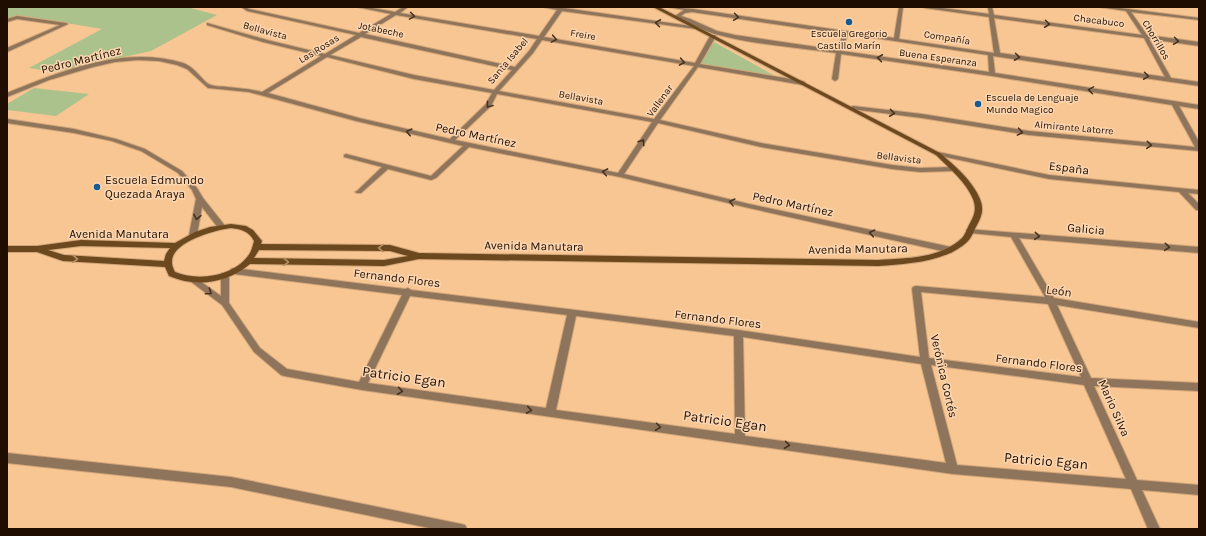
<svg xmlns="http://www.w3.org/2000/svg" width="1206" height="536" font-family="Karla,sans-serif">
	<rect width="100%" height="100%" fill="#f8c693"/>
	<g fill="#abc28c">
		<polygon points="7,7 187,7 217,15 151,51 55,72 29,68 102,29 17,15 7,19"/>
		<polygon points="714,42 777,77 699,63"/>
		<polygon points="34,88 89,94 56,116 7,110 7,104"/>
	</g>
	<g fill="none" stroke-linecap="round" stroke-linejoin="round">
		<defs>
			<g id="minor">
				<path d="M241,7H246L249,9L359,33L391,14L357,7H367L395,12L403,7H408L400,13L539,36L557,10L543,7H564V8L698,27V29H696L562,11L544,37L695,63L710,36L715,35L716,36L700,64L803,81L806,83L803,85L698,67L660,120L761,143L892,165L920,168L954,167L957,169L954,171L920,172L892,169L761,147L658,123L624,174L749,204L951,247L955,250L951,253L749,208L620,177L469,147L436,178L431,180L388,169L361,193H357L355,192L357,191L382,167L344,157V155L346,154L431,176L463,146L356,121L249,92L208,88L187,69L177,65L159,61L138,60L115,62L93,67L49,80L7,97V93C61,71 125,45 183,63C197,68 203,83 211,85C216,87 222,86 227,87C239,88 250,89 262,92L321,56L263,42L207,25V23L267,40L325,54L356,35L247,11ZM396,15L537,39L529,51L515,67L365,34ZM361,37L512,70L494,90L414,75L330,55ZM542,40L694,66L654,119L499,91L533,53ZM327,57L414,79L492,93L486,104L450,139L359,118L268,93ZM497,94L652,122L618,173L455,140L491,106Z"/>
				<path d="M668,7L693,9L894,38L899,7H903L899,39L994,53L989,17L925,8L923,7H935L989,14L988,7H992L994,15L1142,35L1126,11L1099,7H1112L1199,18V20L1131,12L1147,35L1199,42V46L1149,39L1171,78L1199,82V86L993,56L995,73L1199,105V109L1179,106L1199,142V151L1029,135L922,118L851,109V107L853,106L922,114L1029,131L1195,147L1172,105L992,76L841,54L838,79L835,81L832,79L836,53C796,47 754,45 715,34C701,30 689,22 675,18V16L684,10ZM692,12L843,34L837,50L735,35L717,31L690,19L681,16L685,13ZM994,18L1144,38L1165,77L1000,53ZM848,34L988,55L989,72L842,51Z"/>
				<polygon points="17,16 66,23 68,24 7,52 7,48 60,25 17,19 7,22 7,19"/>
				<polygon points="7,119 74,129 116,139 145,149 182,171 197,188 203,198 226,227 225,229 219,229 202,207 197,235 193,237 190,237 189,235 196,199 192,190 178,173 141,151 112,141 74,133 7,123"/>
				<polygon points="938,152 1049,175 1199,190 1199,194 1188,193 1199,204 1199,210 1196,210 1179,192 1049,179 936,155 935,154"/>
				<path d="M967,229L1199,247V253L1019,238L1054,298L1199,322V328L1057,305L1091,378L1199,383V391L1094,386L1137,480L1199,485V495L1142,490L1160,529H1148L1131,489L953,474L362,390L284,376L281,375L254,352L222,305L190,281L194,278L197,279L221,296V275L222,273H228L229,275V303L260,348L287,369L359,382L402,295L234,274L231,273L230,271L231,269L234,268L405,289L408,288L411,290L738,330L920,357L912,289L913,287L916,286L1045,297L1011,237L970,233L966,231ZM921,292L1048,304L1081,377L929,358ZM410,296L567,315L546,408L368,383ZM576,316L734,336L735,434L556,410ZM743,337L921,364L946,463L745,436ZM931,365L1084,385L1126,479L957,465Z"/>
				<polygon points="7,453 231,477 461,524 465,525 467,529 434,529 231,487 7,463"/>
			</g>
			<path id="secondary" d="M653,7H659L940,153C955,166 972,180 980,199C984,209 982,216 977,225C974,230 972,237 968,241C947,262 906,264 878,266L419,259L384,266L250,264C227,283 197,288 169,276L165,267L63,261L37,252H7V246H37L81,240L175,243L195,232L210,227L231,224L246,226L253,230L262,241L261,244L390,245L419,253L878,260C906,258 940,259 962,238C965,235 967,229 969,225C974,216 977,210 973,199C966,182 949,168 936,155ZM231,228C241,229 249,231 254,241C253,245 252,249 250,253C236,276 199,282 175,272C174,270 172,266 172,263C170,242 215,230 231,228ZM81,246L170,248L166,254L164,261L64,255L48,250ZM259,250L390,251L408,256L384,260L254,258Z"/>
		</defs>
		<use href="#minor" stroke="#d1a579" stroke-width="2"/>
		<use href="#secondary" stroke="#d1a579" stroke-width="2"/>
		<use href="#minor" fill="#8d745a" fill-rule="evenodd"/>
		<use href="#secondary" fill="#6b481e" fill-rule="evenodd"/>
	</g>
	<defs><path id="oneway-chevron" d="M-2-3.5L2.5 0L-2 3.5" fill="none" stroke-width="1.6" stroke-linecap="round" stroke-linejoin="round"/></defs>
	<g stroke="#463220">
		<use href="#oneway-chevron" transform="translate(412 16) rotate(9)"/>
		<use href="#oneway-chevron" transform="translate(736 17) rotate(8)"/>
		<use href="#oneway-chevron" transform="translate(658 23) rotate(-172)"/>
		<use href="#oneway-chevron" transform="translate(1047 24) rotate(7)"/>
		<use href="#oneway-chevron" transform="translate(554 39) rotate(10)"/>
		<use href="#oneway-chevron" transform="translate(1176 41) rotate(8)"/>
		<use href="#oneway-chevron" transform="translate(1017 57) rotate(8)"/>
		<use href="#oneway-chevron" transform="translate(880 58) rotate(-172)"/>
		<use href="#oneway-chevron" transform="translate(682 62) rotate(10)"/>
		<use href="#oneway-chevron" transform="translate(1146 76) rotate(8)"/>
		<use href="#oneway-chevron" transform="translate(1091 90) rotate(-171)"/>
		<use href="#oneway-chevron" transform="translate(489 105) rotate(128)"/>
		<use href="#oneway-chevron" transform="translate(892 113) rotate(6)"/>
		<use href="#oneway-chevron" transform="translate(409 132) rotate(-167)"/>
		<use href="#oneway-chevron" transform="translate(1020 132) rotate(10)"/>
		<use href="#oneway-chevron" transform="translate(642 142) rotate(-56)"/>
		<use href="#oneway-chevron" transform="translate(1149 145) rotate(5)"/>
		<use href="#oneway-chevron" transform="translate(605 172) rotate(-169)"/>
		<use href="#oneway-chevron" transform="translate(732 202) rotate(-166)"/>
		<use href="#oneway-chevron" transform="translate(197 217) rotate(100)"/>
		<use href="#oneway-chevron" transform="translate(872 233) rotate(-168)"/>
		<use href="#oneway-chevron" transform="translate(1037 236) rotate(5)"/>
		<use href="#oneway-chevron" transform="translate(1167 247) rotate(5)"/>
		<use href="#oneway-chevron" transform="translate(209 292) rotate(35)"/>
		<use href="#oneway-chevron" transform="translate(400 391) rotate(8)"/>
		<use href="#oneway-chevron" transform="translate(529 410) rotate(8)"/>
		<use href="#oneway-chevron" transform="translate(658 427) rotate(7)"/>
		<use href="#oneway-chevron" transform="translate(787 445) rotate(8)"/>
	</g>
	<g stroke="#b48f67">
		<use href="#oneway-chevron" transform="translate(381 248) rotate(-179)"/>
		<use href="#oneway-chevron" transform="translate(75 259) rotate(3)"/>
		<use href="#oneway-chevron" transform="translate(286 262) rotate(1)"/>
	</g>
	<g fill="#165a8f" stroke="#fcd6b0" stroke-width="1.5">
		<circle cx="849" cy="22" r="4"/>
		<circle cx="978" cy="104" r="4"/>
		<circle cx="97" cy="187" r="4"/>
	</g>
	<g text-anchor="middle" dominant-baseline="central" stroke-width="3" stroke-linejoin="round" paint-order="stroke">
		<g font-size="10" fill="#1f0e00" stroke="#fcd6b0">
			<text transform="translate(1099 21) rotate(7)">Chacabuco</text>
			<text transform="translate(381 30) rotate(12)">Jotabeche</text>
			<text transform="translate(265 31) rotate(15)">Bellavista</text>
			<text transform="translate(583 35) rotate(10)">Freire</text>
			<text transform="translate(947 38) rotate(9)">Compañía</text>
			<text transform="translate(1156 40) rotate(59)">Chorrillos</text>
			<text transform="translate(319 49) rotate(-32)">Las Rosas</text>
			<text transform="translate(938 58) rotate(8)">Buena Esperanza</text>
			<text transform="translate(508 61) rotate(-50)">Santa Isabel</text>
			<text transform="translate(581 98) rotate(10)">Bellavista</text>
			<text transform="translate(660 101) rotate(-54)">Vallenar</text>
			<text transform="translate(1074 128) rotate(5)">Almirante Latorre</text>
			<text transform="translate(899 158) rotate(7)">Bellavista</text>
		</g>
		<g font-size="10" fill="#1f0e00" stroke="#fcd6b0">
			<text x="849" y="34">Escuela Gregorio<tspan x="849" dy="12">Castillo Marín</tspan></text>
			<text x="986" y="98" text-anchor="start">Escuela de Lenguaje<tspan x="986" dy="12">Mundo Magico</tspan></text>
		</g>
		<g font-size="12" fill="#1f0e00" stroke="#fcd6b0">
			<text transform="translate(81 60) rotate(-14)">Pedro Martínez</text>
			<text transform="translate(476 135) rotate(12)">Pedro Martínez</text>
			<text transform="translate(1069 168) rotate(7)">España</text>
			<text transform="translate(793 204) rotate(12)">Pedro Martínez</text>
			<text transform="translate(1086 229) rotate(5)">Galicia</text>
			<text x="119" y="234">Avenida Manutara</text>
			<text transform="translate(534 246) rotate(1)">Avenida Manutara</text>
			<text transform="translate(858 249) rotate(-1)">Avenida Manutara</text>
			<text transform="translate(397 278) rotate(7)">Fernando Flores</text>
			<text transform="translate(1059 291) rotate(8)">León</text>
			<text transform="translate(718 319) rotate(7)">Fernando Flores</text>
			<text transform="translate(1039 363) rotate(7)">Fernando Flores</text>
			<text transform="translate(944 376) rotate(77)">Verónica Cortés</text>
			<text transform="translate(1114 408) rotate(66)">Mario Silva</text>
		</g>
		<g font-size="12" fill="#1f0e00" stroke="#fcd6b0" text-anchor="start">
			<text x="105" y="180">Escuela Edmundo<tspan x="105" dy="14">Quezada Araya</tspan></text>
		</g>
		<g font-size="14" fill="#1f0e00" stroke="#fcd6b0">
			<text transform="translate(404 377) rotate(8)">Patricio Egan</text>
			<text transform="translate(725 421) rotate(8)">Patricio Egan</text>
			<text transform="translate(1046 461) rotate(5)">Patricio Egan</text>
		</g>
	</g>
	<rect width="1206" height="536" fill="none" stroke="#1f0e00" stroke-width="16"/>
</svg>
